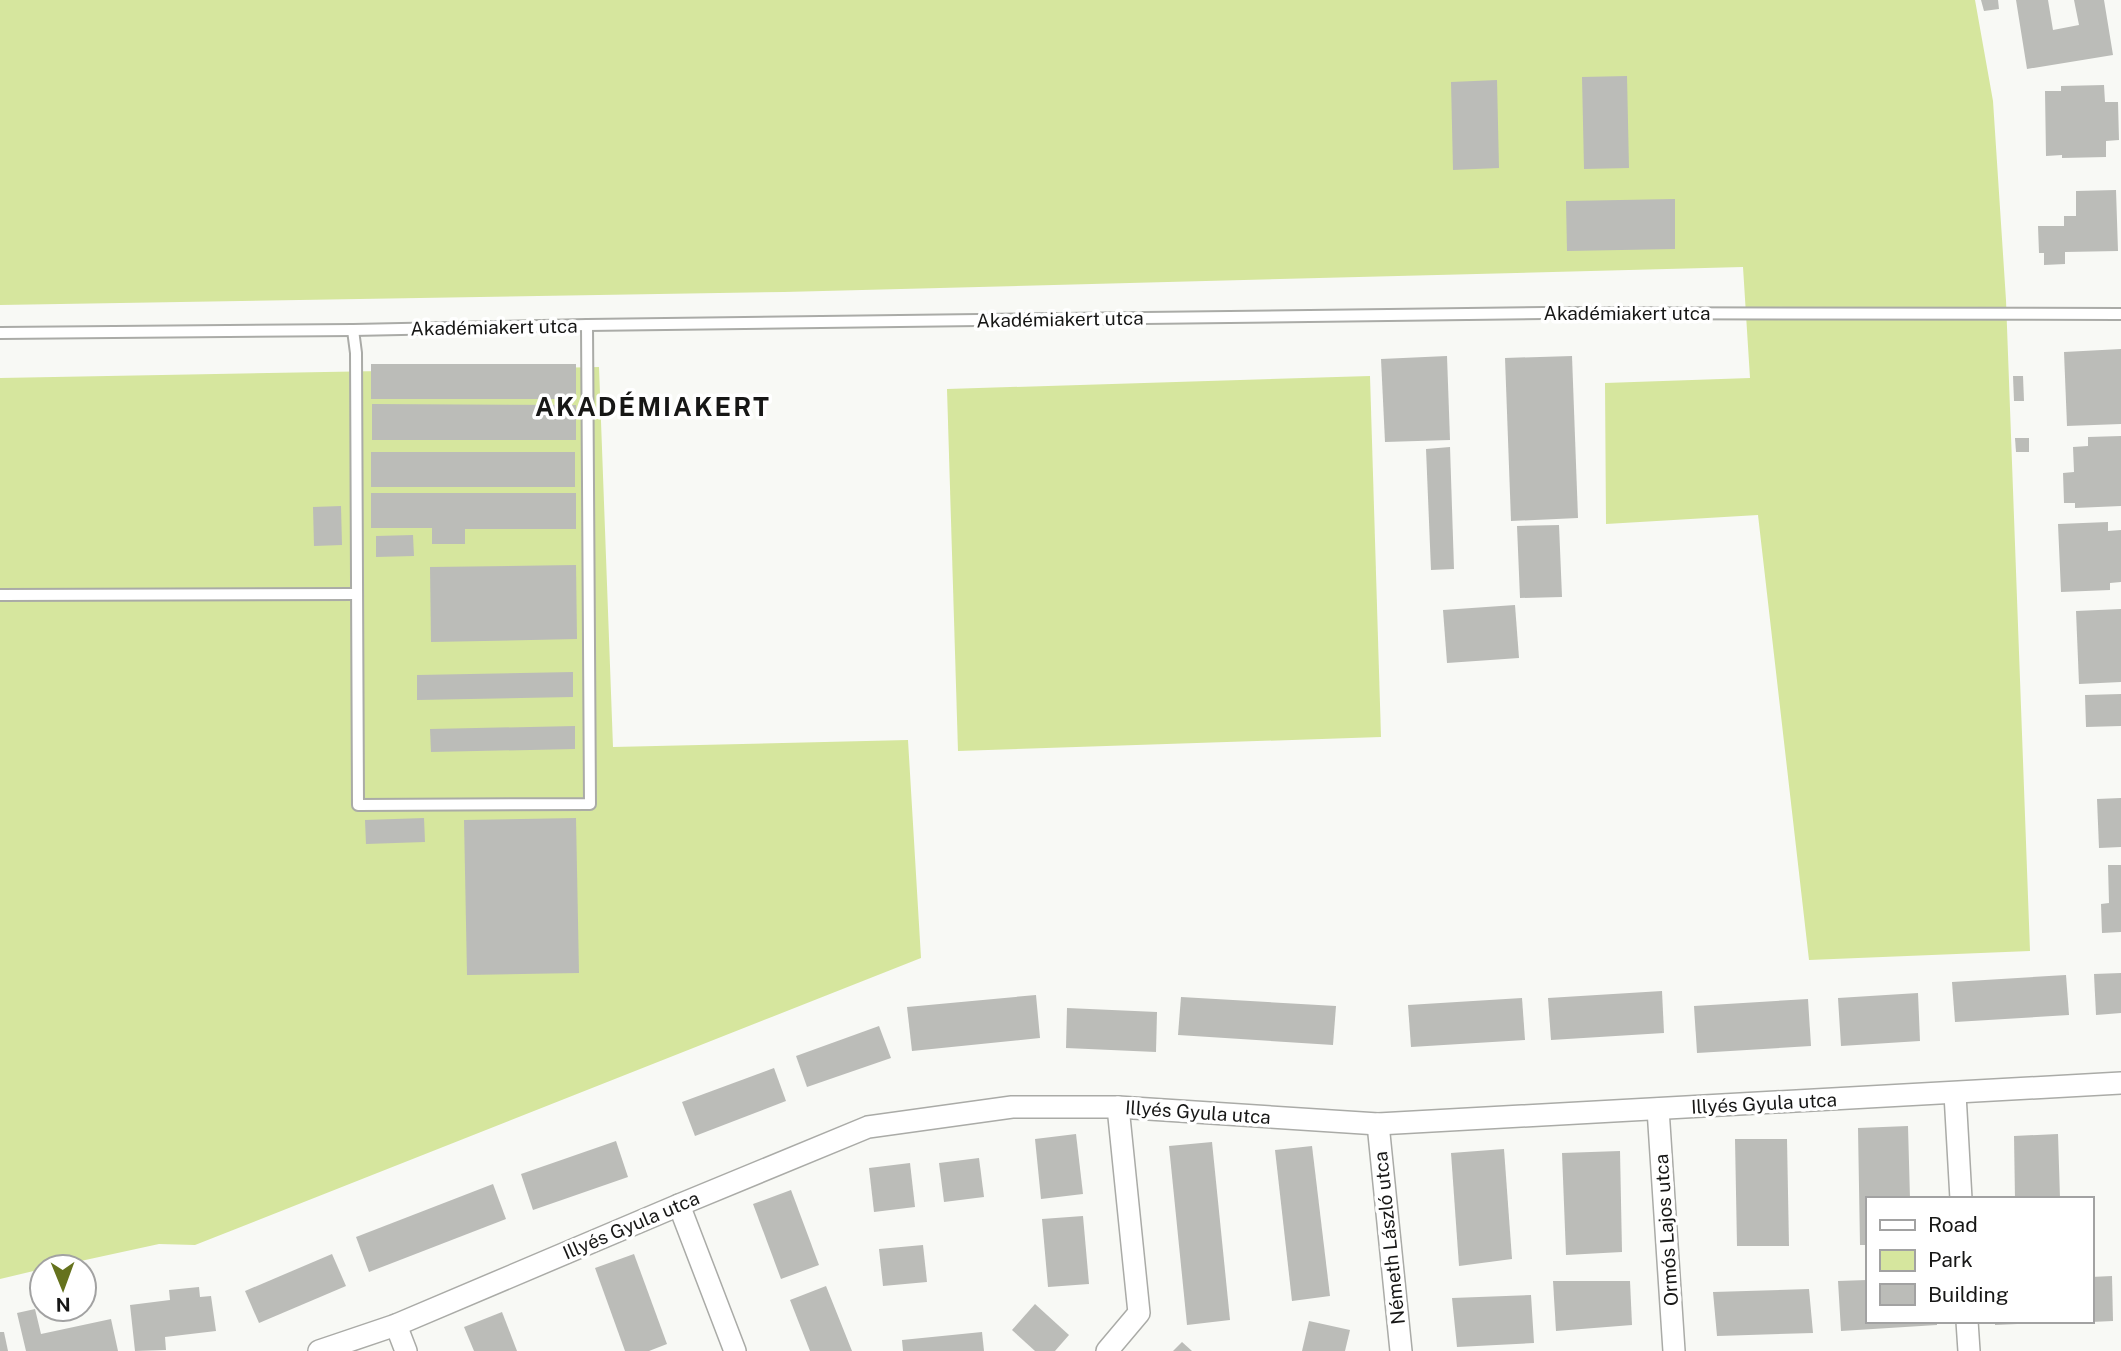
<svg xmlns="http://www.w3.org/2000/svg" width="2121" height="1351" font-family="'Public Sans',sans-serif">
	<rect width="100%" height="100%" fill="#f8f9f5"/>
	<g fill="#d6e69e">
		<polygon points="0,0 1975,0 1993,101 2006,300 2030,951 1809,960 1758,515 1606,524 1605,383 1750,378 1743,267 784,292 0,305"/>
		<polygon points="599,367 613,747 908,740 921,958 195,1245 159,1244 53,1267 42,1267 42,1269 0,1279 0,378"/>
		<polygon points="1370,376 1381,737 958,751 947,389"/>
	</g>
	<g fill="#bbbcb8">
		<polygon points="1981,0 1998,0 1999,9 1984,11"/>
		<polygon points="2016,0 2048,0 2053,30 2079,25 2074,0 2104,0 2113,55 2027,69"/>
		<polygon points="1627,76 1629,168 1584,169 1582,77"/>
		<polygon points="1497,80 1499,168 1453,170 1451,82"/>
		<polygon points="2104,85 2105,102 2118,102 2119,140 2106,141 2106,157 2062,158 2062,155 2046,156 2045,91 2061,91 2061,86"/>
		<polygon points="2116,190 2118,251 2065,252 2065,264 2044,265 2044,253 2039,253 2038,226 2064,226 2064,216 2076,216 2076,191"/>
		<polygon points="1675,199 1675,249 1567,251 1566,201"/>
		<polygon points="2121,349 2121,424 2067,426 2064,352"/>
		<polygon points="1447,356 1450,440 1385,442 1381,359"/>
		<polygon points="1572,356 1578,518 1511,521 1505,358"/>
		<rect x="371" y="364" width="205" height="35"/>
		<polygon points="2013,376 2023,376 2024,401 2014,401"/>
		<polygon points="372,404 576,405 576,440 372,440"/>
		<polygon points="2121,436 2121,506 2075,508 2075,503 2064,503 2063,473 2074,472 2073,447 2088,446 2088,437"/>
		<polygon points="2015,438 2029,438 2029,452 2016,452"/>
		<polygon points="1450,447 1454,569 1431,570 1426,449"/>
		<rect x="371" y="452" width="204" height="35"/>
		<polygon points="371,493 576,493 576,529 465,529 465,544 432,544 432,528 371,528"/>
		<polygon points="341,506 342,545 314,546 313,507"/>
		<polygon points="2108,522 2108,531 2121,530 2121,582 2110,583 2110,590 2061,592 2058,524"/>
		<polygon points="1559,525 1562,597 1520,598 1517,526"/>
		<polygon points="413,535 414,556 376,557 376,536"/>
		<polygon points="576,565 577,639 431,642 430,567"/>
		<polygon points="1515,605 1519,658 1447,663 1443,610"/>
		<polygon points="2121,609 2121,682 2079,684 2076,611"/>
		<polygon points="573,672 573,697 417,700 417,675"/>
		<polygon points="2121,694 2121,726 2086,727 2085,695"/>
		<polygon points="575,726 575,749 431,752 430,729"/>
		<polygon points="2121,798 2121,847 2099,848 2097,799"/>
		<polygon points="424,818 425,842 366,844 365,820"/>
		<polygon points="576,818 579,973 467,975 464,820"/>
		<polygon points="2108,865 2121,865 2121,932 2102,933 2101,904 2109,903"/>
		<polygon points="2121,973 2121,1013 2096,1015 2094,974"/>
		<polygon points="2066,975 2069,1015 1955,1022 1952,982"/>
		<polygon points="1662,991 1664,1033 1551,1040 1548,998"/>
		<polygon points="1918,993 1920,1041 1841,1046 1838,998"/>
		<polygon points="1036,995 1040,1038 912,1051 907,1007"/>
		<polygon points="1181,997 1336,1006 1333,1045 1178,1035"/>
		<polygon points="1522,998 1525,1040 1411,1047 1408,1005"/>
		<polygon points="1808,999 1811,1046 1697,1053 1694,1006"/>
		<polygon points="1067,1008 1157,1012 1156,1052 1066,1048"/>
		<polygon points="879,1026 891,1058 807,1087 796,1056"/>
		<polygon points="774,1068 786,1101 695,1136 682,1102"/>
		<polygon points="1908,1126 1910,1199 1867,1199 1867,1245 1860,1245 1858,1128"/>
		<polygon points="1076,1134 1083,1194 1041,1199 1035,1139"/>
		<polygon points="2058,1134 2060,1199 2015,1199 2014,1136"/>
		<polygon points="1735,1139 1787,1139 1789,1246 1737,1246"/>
		<polygon points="616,1141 628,1177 533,1210 521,1174"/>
		<polygon points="1212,1142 1230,1320 1187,1325 1169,1146"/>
		<polygon points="1312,1146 1330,1296 1292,1301 1275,1150"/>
		<polygon points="1504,1149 1512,1259 1459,1266 1451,1153"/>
		<polygon points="1620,1151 1622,1252 1566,1255 1562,1153"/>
		<polygon points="979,1158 984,1197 944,1202 939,1163"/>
		<polygon points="910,1163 915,1207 874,1212 869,1168"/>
		<polygon points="493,1184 506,1219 369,1272 356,1237"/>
		<polygon points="791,1190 819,1265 781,1279 753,1204"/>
		<polygon points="1083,1216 1089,1284 1048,1287 1042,1219"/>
		<polygon points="923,1245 927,1282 883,1286 879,1249"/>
		<polygon points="332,1254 346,1286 259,1323 245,1291"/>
		<polygon points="634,1254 667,1344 649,1351 625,1351 595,1268"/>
		<polygon points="2112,1276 2113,1321 2091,1322 2091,1277"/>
		<polygon points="1867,1280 1867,1321 1937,1321 1937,1325 1841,1331 1838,1281"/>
		<polygon points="1553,1281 1630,1281 1632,1325 1556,1331"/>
		<polygon points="826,1286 852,1351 810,1351 790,1300"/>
		<polygon points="199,1287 200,1297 211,1296 216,1331 165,1337 166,1350 135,1351 130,1305 170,1300 169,1290"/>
		<polygon points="1809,1289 1813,1333 1717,1336 1713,1292"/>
		<polygon points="1531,1295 1534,1343 1457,1347 1452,1298"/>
		<polygon points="1035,1304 1069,1335 1055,1351 1035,1351 1012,1330"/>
		<polygon points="35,1309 41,1334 111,1319 118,1351 26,1351 17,1313"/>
		<polygon points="502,1312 517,1351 474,1351 464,1327"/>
		<polygon points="1309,1321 1350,1330 1345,1351 1302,1351"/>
		<polygon points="1995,1321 2042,1321 2042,1323 1995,1325"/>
		<polygon points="0,1332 4,1332 8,1351 0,1351"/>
		<polygon points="982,1332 984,1351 903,1351 902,1340"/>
		<polygon points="1182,1342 1192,1351 1173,1351"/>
	</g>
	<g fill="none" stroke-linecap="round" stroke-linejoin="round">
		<defs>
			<g id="service">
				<polyline points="353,330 356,353 358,805 590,804 587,325"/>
				<polyline points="0,333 353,330 587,325 1544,313 2121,314"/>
				<polyline points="0,595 357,594"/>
			</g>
			<g id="minor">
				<polyline points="1955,1094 1961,1199"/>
				<polyline points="1658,1109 1674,1351"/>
				<polyline points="1378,1124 1401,1351"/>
				<polyline points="679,1205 735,1351"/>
				<polyline points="1967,1321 1969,1351"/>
				<polyline points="396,1325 406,1351"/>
				<polyline points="319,1351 396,1325 679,1205 868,1127 1012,1107 1118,1107 1378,1124 2121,1083"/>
				<polyline points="1107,1351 1139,1313 1118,1107"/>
			</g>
		</defs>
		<use href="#service" stroke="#aaaba7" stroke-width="14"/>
		<use href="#minor" stroke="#aaaba7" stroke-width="24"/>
		<use href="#service" stroke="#fff" stroke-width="10"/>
		<use href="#minor" stroke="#fff" stroke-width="21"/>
	</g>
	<g text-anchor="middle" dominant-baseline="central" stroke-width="7" stroke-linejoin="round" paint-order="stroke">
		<g font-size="19" fill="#171716" stroke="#fff">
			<text x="1627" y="313">Akadémiakert utca</text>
			<text transform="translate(1060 319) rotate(-1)">Akadémiakert utca</text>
			<text transform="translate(494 327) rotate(-1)">Akadémiakert utca</text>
			<text transform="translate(1764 1103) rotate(-3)">Illyés Gyula utca</text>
			<text transform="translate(1198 1112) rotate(4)">Illyés Gyula utca</text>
			<text transform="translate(631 1225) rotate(-23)">Illyés Gyula utca</text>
			<text transform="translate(1666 1230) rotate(-94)">Ormós Lajos utca</text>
			<text transform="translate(1389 1238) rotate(-96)">Németh László utca</text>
		</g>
		<g font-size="26" font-weight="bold" letter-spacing="2" fill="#171716" stroke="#fff">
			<text x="653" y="406">AKADÉMIAKERT</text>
		</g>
	</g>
	<rect x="1866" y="1197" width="228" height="126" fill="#ffffff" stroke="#a2a2a2" stroke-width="2"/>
	<rect x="1880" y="1220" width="35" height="10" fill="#ffffff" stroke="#a2a2a2" stroke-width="2"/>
	<text x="1928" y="1232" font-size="21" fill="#171716">Road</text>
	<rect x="1880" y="1250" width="35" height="21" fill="#d6e69e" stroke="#a2a2a2" stroke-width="2"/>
	<text x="1928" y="1267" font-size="21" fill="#171716">Park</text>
	<rect x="1880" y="1284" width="35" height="21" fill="#bbbcb8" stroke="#a2a2a2" stroke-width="2"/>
	<text x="1928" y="1302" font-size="21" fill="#171716">Building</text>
	<g transform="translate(63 1288) rotate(179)"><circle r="33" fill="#ffffff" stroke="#a2a2a2" stroke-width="2"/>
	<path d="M0-5L12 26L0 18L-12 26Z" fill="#65721d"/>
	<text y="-10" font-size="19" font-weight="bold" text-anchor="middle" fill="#171716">N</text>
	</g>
</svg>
